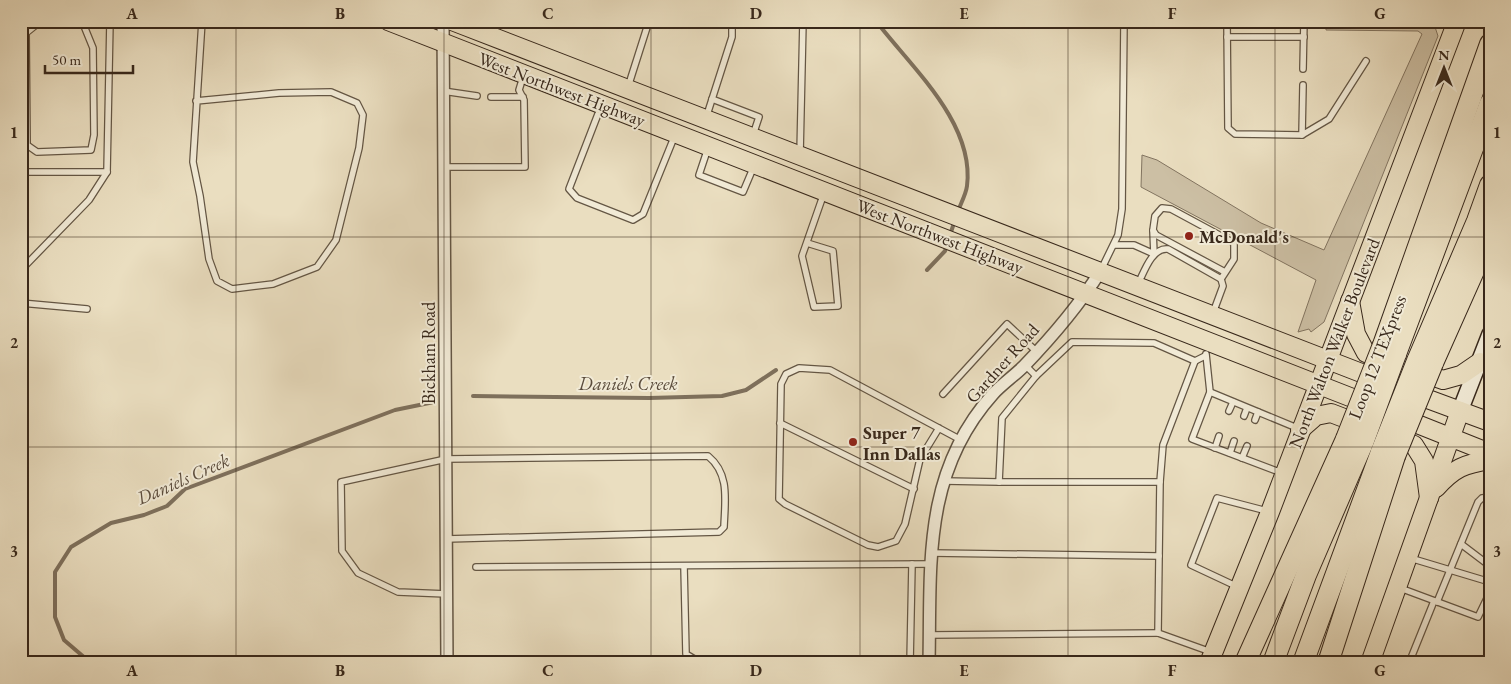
<svg xmlns="http://www.w3.org/2000/svg" width="1511" height="684" font-family="'EB Garamond',serif">
	<rect width="100%" height="100%" fill="#eadec0"/>
	<filter id="stains"><feTurbulence type="fractalNoise" baseFrequency=".004" numOctaves="4"/><feColorMatrix values="0 0 0 0 .2 0 0 0 0 .09 0 0 0 0 .02 0 0 0 .5 -.17"/></filter>
	<radialGradient id="worn" r=".72"><stop offset=".6" stop-color="#630" stop-opacity="0"/><stop offset="1" stop-color="#630" stop-opacity=".3"/></radialGradient>
	<polygon fill="#ccbfa4" stroke="#827460" points="1326,21 1433,21 1438,36 1324,322 1311,332 1309,329 1298,332 1316,280 1141,187 1142,155 1157,160 1261,223 1324,250 1422,34 1418,31 1326,30"/>
	<g fill="none" stroke-linecap="round" stroke-linejoin="round">
		<g stroke="#7e705c" stroke-width="4">
			<path d="M876,21C911,67 975,123 967,186C966,194 961,203 958,211"/>
			<polyline points="950,235 955,220"/>
			<polyline points="927,270 945,251 947,244"/>
			<polyline points="473,396 649,398 722,396 746,390 776,370"/>
			<polyline points="87,663 85,658 64,640 55,617 55,572 71,547 111,523 144,515 167,506 185,489 395,410 434,402"/>
		</g>
		<defs>
			<g id="lane">
				<polyline points="36,21 36,25 26,33 27,145 37,152 91,150 94,135 93,48 82,21"/>
				<polyline points="1227,21 1228,128 1235,134 1302,135"/>
				<polyline points="1227,37 1304,37"/>
				<polyline points="1303,69 1304,21"/>
				<polyline points="1303,85 1302,135 1329,119 1366,61"/>
				<polyline points="628,87 649,21"/>
				<polyline points="443,91 477,96"/>
				<polyline points="491,97 523,97"/>
				<polyline points="712,99 759,117 753,135"/>
				<polyline points="196,101 279,93 331,92 357,103 363,115 359,148 336,240 317,267 273,284 232,289 217,281 209,259 200,196 193,162 202,21"/>
				<polyline points="606,111 598,114 569,189 577,198 633,220 643,214 675,135"/>
				<polyline points="706,118 732,37 732,21"/>
				<polyline points="708,148 699,175 743,192 754,166"/>
				<polyline points="800,154 803,21"/>
				<polyline points="444,167 525,167 524,100 519,90 523,77"/>
				<polyline points="21,172 107,172 110,21"/>
				<polyline points="807,243 833,251 838,306 814,307 802,256 824,193"/>
				<polyline points="1114,245 1134,245 1154,254 1153,231"/>
				<polyline points="21,270 89,200 107,172"/>
				<polyline points="1101,270 1118,235 1122,209 1124,21"/>
				<polyline points="1221,279 1234,259 1234,243 1171,209 1162,208 1155,216 1153,230 1156,235 1225,272"/>
				<path d="M1138,284C1144,272 1152,247 1168,249L1221,279L1223,286L1213,313"/>
				<polyline points="21,303 87,309"/>
				<polyline points="1206,354 1210,392"/>
				<polyline points="1025,365 1036,376 1072,342 1154,343 1195,361 1205,356"/>
				<polyline points="943,394 1007,324 1036,351"/>
				<polyline points="1229,411 1233,402"/>
				<polyline points="1244,416 1247,408"/>
				<polyline points="1255,420 1258,412"/>
				<polyline points="780,423 914,489"/>
				<polyline points="939,428 920,459 905,524 896,541 878,547 868,545 785,504 779,499 781,384 786,374 799,368 830,370 961,440"/>
				<polyline points="1215,448 1219,436"/>
				<polyline points="1230,453 1234,441"/>
				<polyline points="1242,458 1247,446"/>
				<polyline points="1282,473 1192,439 1210,392 1297,428"/>
				<polyline points="944,481 999,482 1002,418 1036,376"/>
				<polyline points="999,482 1160,482 1158,633 1211,652"/>
				<polyline points="1160,482 1163,445 1195,361"/>
				<path d="M446,539L719,532L724,527C725,500 730,474 708,456L446,459L341,482L342,551L358,573L398,592L447,594"/>
				<polyline points="1461,544 1490,566"/>
				<polyline points="931,553 1159,556"/>
				<polyline points="1410,558 1490,582"/>
				<polyline points="684,566 686,654 701,663"/>
				<polyline points="476,567 930,564"/>
				<polyline points="1238,587 1191,565 1217,498 1267,511"/>
				<polyline points="1400,588 1478,617 1490,592"/>
				<polyline points="1437,602 1478,502 1482,498 1490,497"/>
				<polyline points="929,635 1158,633"/>
				<polyline points="910,663 912,564"/>
				<polyline points="1409,663 1434,601"/>
			</g>
			<g id="street">
				<polyline points="443,21 447,663"/>
				<path d="M929,663C931,565 922,473 993,394C1002,384 1014,376 1024,366C1051,338 1079,305 1100,272"/>
			</g>
			<polyline id="secondary" points="1460,411 1490,334"/>
			<g id="primary">
				<polyline points="388,21 1373,406"/>
				<polyline points="452,21 1382,381"/>
				<polyline points="1350,301 1356,334 1366,353 1443,380 1461,375 1480,362"/>
				<polyline points="1406,391 1490,422"/>
				<polyline points="1397,416 1490,453"/>
				<polyline points="1300,430 1316,416 1331,413 1414,445 1424,461 1429,498"/>
				<path d="M1436,488C1454,468 1464,464 1490,460"/>
				<polyline points="1209,663 1270,512 1457,21"/>
				<polyline points="1370,663 1460,411"/>
			</g>
			<g id="highway">
				<polyline points="1383,345 1490,44"/>
				<polyline points="1396,354 1490,103"/>
				<polyline points="1417,361 1477,221 1490,185"/>
				<polyline points="1433,363 1490,235"/>
				<polyline points="1245,663 1346,439"/>
				<polyline points="1273,663 1306,575 1363,443"/>
				<polyline points="1303,663 1381,452"/>
				<polyline points="1328,663 1395,456"/>
			</g>
		</defs>
		<use href="#lane" stroke="#645644" stroke-width="8"/>
		<use href="#street" stroke="#645644" stroke-width="14"/>
		<use href="#secondary" stroke="#38281b" stroke-width="18"/>
		<use href="#primary" stroke="#38281b" stroke-width="20"/>
		<use href="#highway" stroke="#38281b" stroke-width="22"/>
		<use href="#lane" stroke="#f1ead6" stroke-width="5.5"/>
		<use href="#street" stroke="#f1ead6" stroke-width="11"/>
		<use href="#secondary" stroke="#f1ead6" stroke-width="15"/>
		<use href="#primary" stroke="#eadec0" stroke-width="18"/>
		<use href="#highway" stroke="#eadec0" stroke-width="20"/>
		<defs>
			<g id="highway-bridge">
				<polyline points="1346,439 1383,345"/>
				<polyline points="1363,443 1396,354"/>
				<polyline points="1381,452 1417,361"/>
				<polyline points="1395,456 1433,363"/>
			</g>
		</defs>
		<use href="#highway-bridge" stroke="#38281b" stroke-width="22" stroke-linecap="butt"/>
		<use href="#highway-bridge" stroke="#eadec0" stroke-width="20"/>
	</g>
	<path fill="none" stroke="#38281b" stroke-width="1" stroke-opacity="0.55" d="M236,21V663M444,21V663M651,21V663M860,21V663M1068,21V663M1275,21V663M21,237H1490M21,447H1490"/>
	<g fill="#8f2418" stroke="#f1ead6" stroke-width="2">
		<circle cx="1189" cy="236" r="5"/>
		<circle cx="853" cy="442" r="5"/>
	</g>
	<g text-anchor="middle" dominant-baseline="central" stroke-width="4" stroke-linejoin="round" paint-order="stroke">
		<g font-size="18" fill="#38281b" stroke="#f1ead6">
			<text transform="translate(562 89) rotate(21)">West Northwest Highway</text>
			<text transform="translate(940 236) rotate(21)">West Northwest Highway</text>
			<text transform="translate(1334 343) rotate(-69)">North Walton Walker Boulevard</text>
			<text transform="translate(428 353) rotate(-90)">Bickham Road</text>
			<text transform="translate(1377 357) rotate(-69)">Loop 12 TEXpress</text>
			<text transform="translate(1002 363) rotate(-48)">Gardner Road</text>
		</g>
		<g font-size="18" font-weight="bold" fill="#38281b" stroke="#f1ead6" text-anchor="start">
			<text x="1199" y="236">McDonald's</text>
			<text x="863" y="432">Super 7<tspan x="863" dy="21">Inn Dallas</tspan></text>
		</g>
		<g font-size="19" font-style="italic" fill="#5b4c3c" stroke="#f1ead6">
			<text x="628" y="383">Daniels Creek</text>
			<text transform="translate(183 479) rotate(-24)">Daniels Creek</text>
		</g>
	</g>
	<rect width="1511" height="684" fill="none" stroke="#eadec0" stroke-width="55"/>
	<g transform="translate(1444 68)" stroke="#f1ead6" stroke-width="4" paint-order="stroke">
	<path d="M0-4L9 19L0 12L-9 19Z" fill="#38281b"/>
	<text y="-8" font-size="14" font-weight="bold" text-anchor="middle" fill="#38281b">N</text>
	</g>
	<path d="M45 65v8h88v-8" fill="none" stroke="#38281b" stroke-width="2.5"/>
	<text x="52" y="65" font-size="15" fill="#38281b" stroke="#f1ead6" stroke-width="4" paint-order="stroke">50 m</text>
	<rect x="28" y="28" width="1456" height="628" fill="none" stroke="#38281b" stroke-width="2"/>
	<g font-size="16" text-anchor="middle" font-weight="bold" fill="#38281b">
		<text x="132" y="19">A</text>
		<text x="340" y="19">B</text>
		<text x="548" y="19">C</text>
		<text x="756" y="19">D</text>
		<text x="964" y="19">E</text>
		<text x="1172" y="19">F</text>
		<text x="1380" y="19">G</text>
		<text x="14" y="138">1</text>
		<text x="1497" y="138">1</text>
		<text x="14" y="348">2</text>
		<text x="1497" y="348">2</text>
		<text x="14" y="557">3</text>
		<text x="1497" y="557">3</text>
		<text x="132" y="676">A</text>
		<text x="340" y="676">B</text>
		<text x="548" y="676">C</text>
		<text x="756" y="676">D</text>
		<text x="964" y="676">E</text>
		<text x="1172" y="676">F</text>
		<text x="1380" y="676">G</text>
	</g>
	<rect width="100%" height="100%" filter="url(#stains)"/>
	<rect width="100%" height="100%" fill="url(#worn)"/>
</svg>
